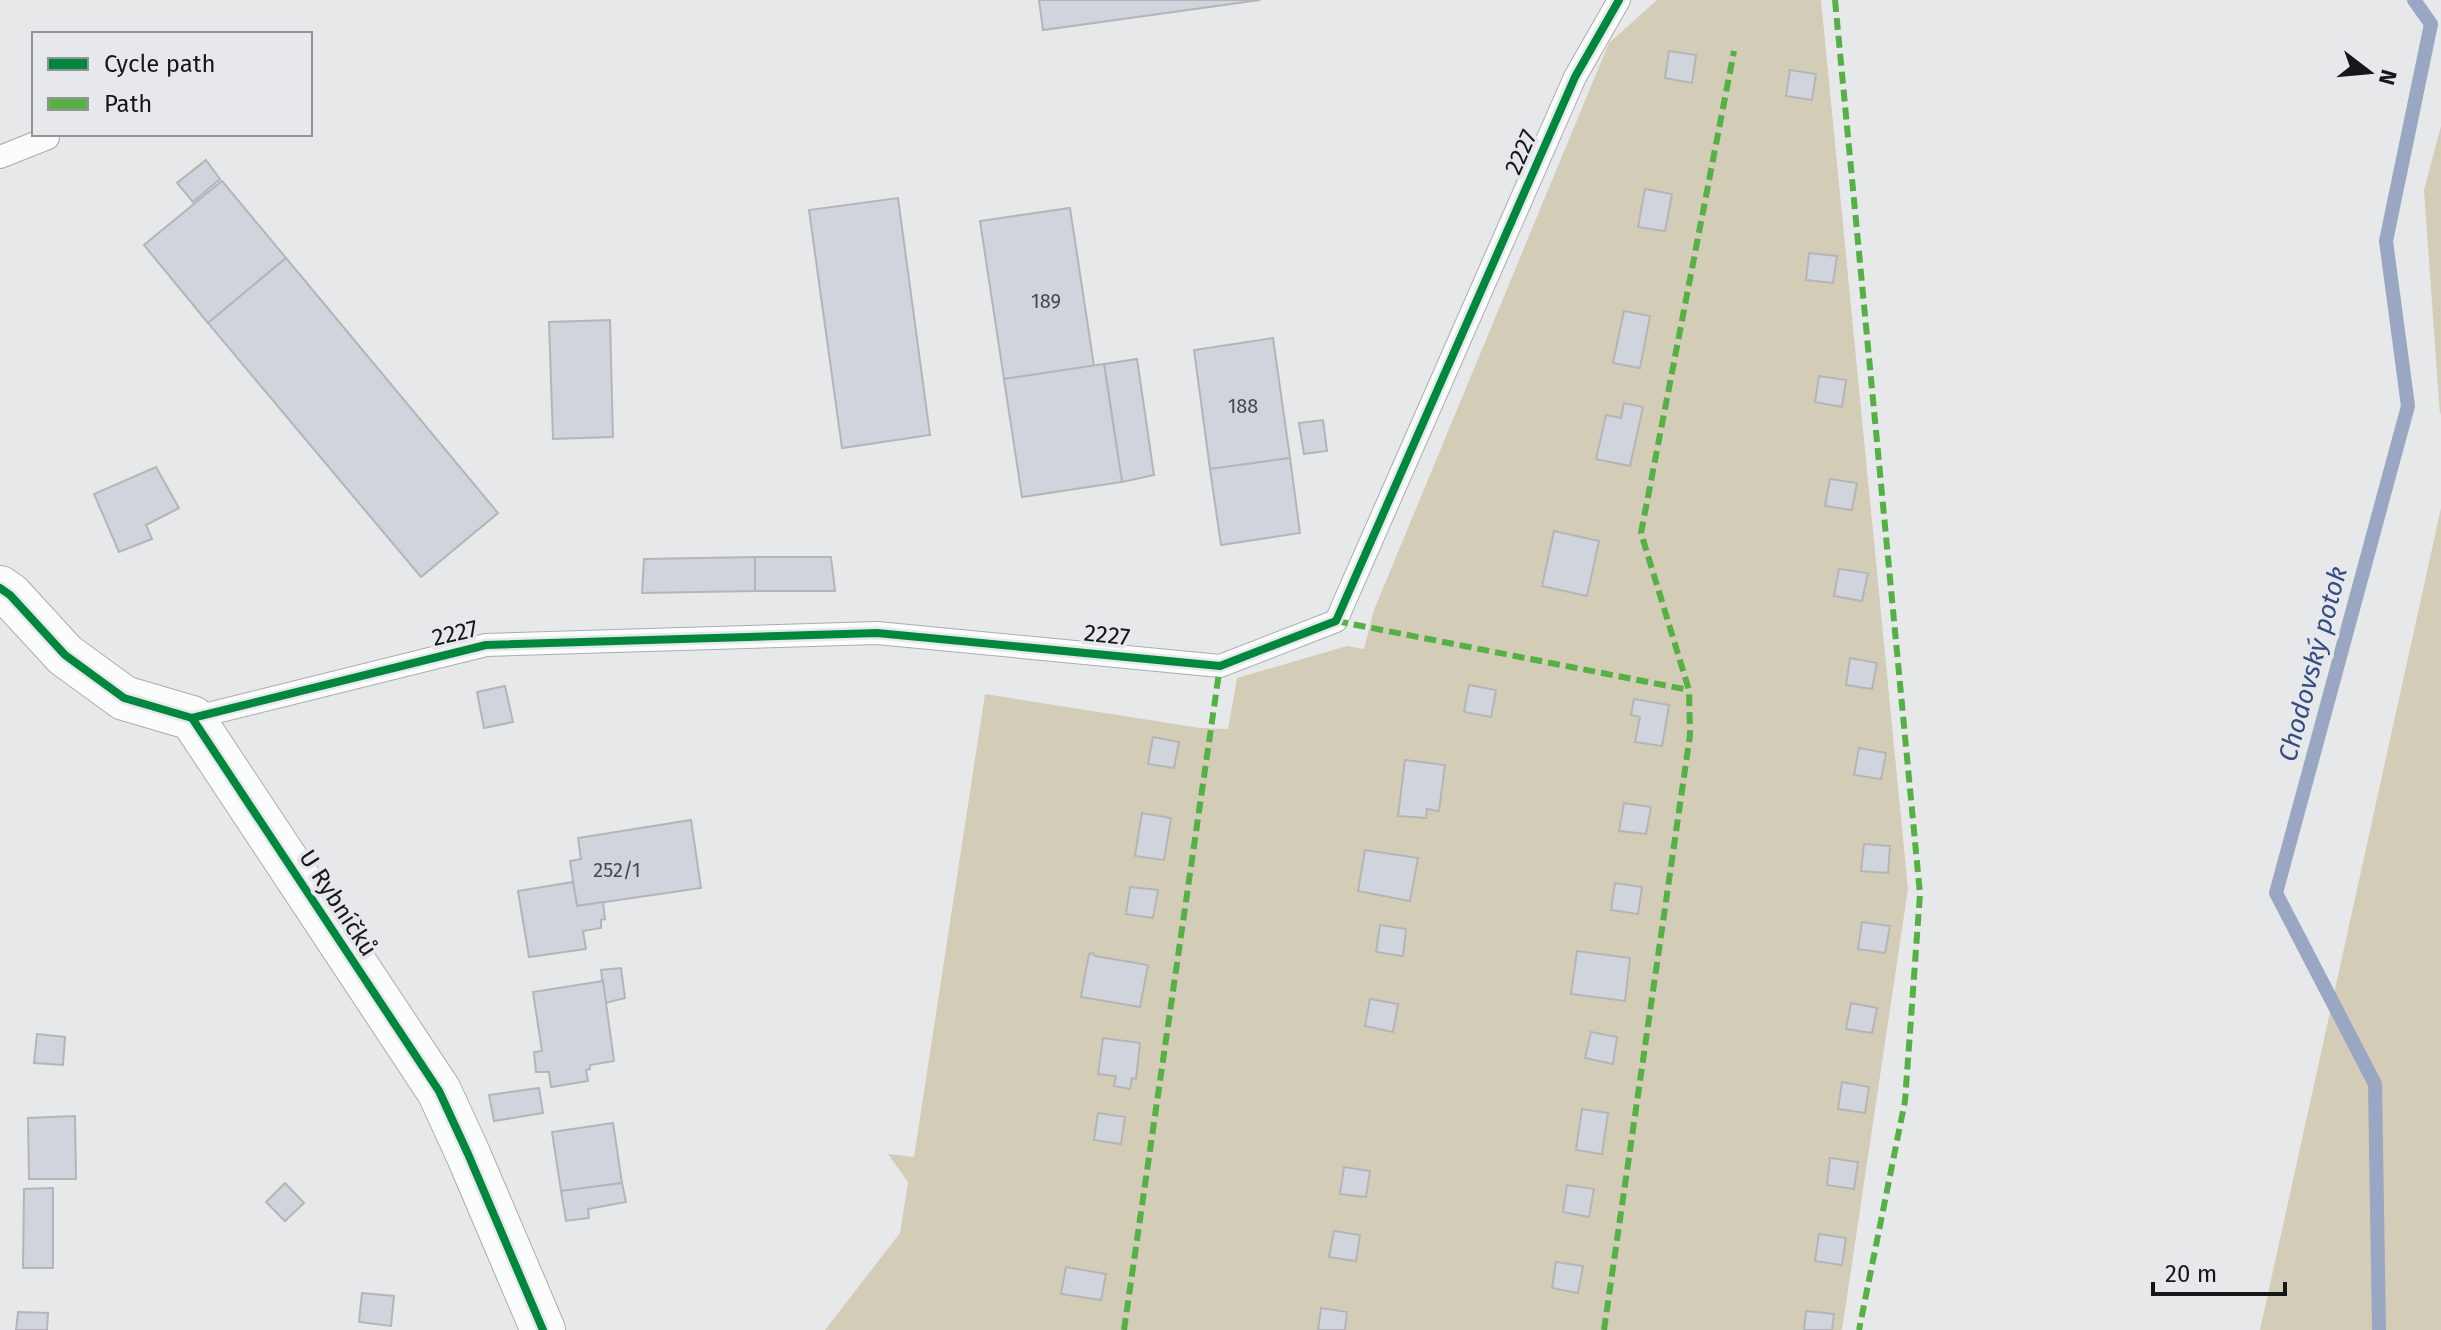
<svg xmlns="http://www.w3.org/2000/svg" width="2441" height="1330" font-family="'Fira Sans',sans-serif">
	<rect width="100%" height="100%" fill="#e7e8ea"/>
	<g fill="#d3ccb7">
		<polygon points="1657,0 1821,0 1908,889 1842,1330 825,1330 900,1233 908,1182 888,1154 914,1157 985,694 1200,728 1228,729 1237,678 1347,646 1364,649 1374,610 1609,43"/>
		<polygon points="2441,126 2441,412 2440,415 2424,190"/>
		<polygon points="2441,508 2441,1330 2260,1330"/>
	</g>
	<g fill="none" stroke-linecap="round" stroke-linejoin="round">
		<polyline stroke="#99a7c3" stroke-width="14" points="2379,1330 2375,1084 2276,893 2408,406 2386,241 2431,24 2414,0"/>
	</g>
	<g fill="#d0d4dd" stroke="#b4b5b6" stroke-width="2">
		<polygon points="1039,0 1260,0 1043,30"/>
		<polygon points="1669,51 1696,55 1692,83 1665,78"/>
		<polygon points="1790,70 1816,74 1812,100 1786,96"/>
		<polygon points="206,160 220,179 193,202 177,183"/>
		<polygon points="222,181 286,258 208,323 144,245"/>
		<polygon points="1645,189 1672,194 1665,231 1638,227"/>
		<polygon points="898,198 930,435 842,448 809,210"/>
		<polygon points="1070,208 1094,366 1004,379 980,221"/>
		<polygon points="1809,253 1837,256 1833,283 1806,280"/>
		<polygon points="286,258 498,513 421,577 208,323"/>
		<polygon points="1624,311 1650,316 1640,368 1613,363"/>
		<polygon points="610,320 613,437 553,439 549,322"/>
		<polygon points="1273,338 1290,458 1210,469 1194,350"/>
		<polygon points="1137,359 1154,475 1122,482 1104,364"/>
		<polygon points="1104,364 1122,482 1022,497 1004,379"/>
		<polygon points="1819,376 1846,380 1842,407 1815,402"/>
		<polygon points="1624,403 1643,407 1630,466 1596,459 1606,415 1621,418"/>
		<polygon points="1323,420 1327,451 1304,454 1299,423"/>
		<polygon points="1290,458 1300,533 1221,545 1210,469"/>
		<polygon points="156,467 179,508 146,525 152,539 119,552 94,494"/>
		<polygon points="1830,479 1857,483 1852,510 1825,506"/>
		<polygon points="1554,531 1599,541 1587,596 1542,586"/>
		<polygon points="755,557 755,591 642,593 644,559"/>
		<polygon points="755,557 831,557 835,591 755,591"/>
		<polygon points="1839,569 1868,573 1862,601 1834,596"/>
		<polygon points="1850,658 1877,663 1872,689 1846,685"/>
		<polygon points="1469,685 1496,690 1491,717 1464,712"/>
		<polygon points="505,686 513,722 484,728 477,692"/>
		<polygon points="1634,699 1669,705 1662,746 1635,742 1640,717 1631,715"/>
		<polygon points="1153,737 1179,742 1174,768 1148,764"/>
		<polygon points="1859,748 1886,753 1881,779 1854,775"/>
		<polygon points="1405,760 1445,765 1439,811 1427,809 1426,818 1398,816"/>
		<polygon points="1624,803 1651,807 1646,834 1619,831"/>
		<polygon points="1142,813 1171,818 1164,860 1135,856"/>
		<polygon points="691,820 701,888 577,906 570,861 581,859 578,838"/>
		<polygon points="1864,844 1890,846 1888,873 1861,871"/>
		<polygon points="1365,850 1418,858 1410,901 1358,891"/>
		<polygon points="573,882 577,906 603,902 605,919 601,920 601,928 583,931 586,949 529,957 518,891"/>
		<polygon points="1615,883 1642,887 1638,914 1611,910"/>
		<polygon points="1130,887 1158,890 1153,918 1126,914"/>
		<polygon points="1862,922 1890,926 1885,953 1858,949"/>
		<polygon points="1380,925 1406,929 1403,956 1376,952"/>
		<polygon points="1577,951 1630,958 1625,1001 1571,994"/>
		<polygon points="1093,953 1095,956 1148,965 1140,1007 1081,997 1089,954"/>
		<polygon points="621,968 625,998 605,1003 601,970"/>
		<polygon points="603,981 614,1061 590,1065 590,1069 586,1070 588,1081 551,1087 549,1072 536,1072 534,1052 542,1051 533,992"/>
		<polygon points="1370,999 1398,1004 1393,1032 1365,1026"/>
		<polygon points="1851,1003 1877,1008 1872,1033 1846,1029"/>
		<polygon points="1591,1032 1617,1037 1613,1064 1585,1058"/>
		<polygon points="37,1034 65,1037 63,1065 34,1063"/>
		<polygon points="1103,1038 1140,1043 1136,1079 1132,1078 1130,1089 1114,1086 1116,1076 1098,1074"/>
		<polygon points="1842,1082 1869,1087 1865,1113 1838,1109"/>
		<polygon points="539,1088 543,1113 494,1121 489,1095"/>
		<polygon points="1582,1109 1608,1113 1602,1154 1576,1150"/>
		<polygon points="1098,1113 1125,1117 1121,1144 1094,1140"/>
		<polygon points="75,1116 76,1179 29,1179 28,1118"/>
		<polygon points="613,1123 622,1183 561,1191 552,1132"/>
		<polygon points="1830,1158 1858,1162 1854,1189 1827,1185"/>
		<polygon points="1344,1167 1370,1171 1366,1197 1340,1194"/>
		<polygon points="285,1183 304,1203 285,1221 266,1202"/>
		<polygon points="622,1183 626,1202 588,1209 589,1218 566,1221 561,1191"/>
		<polygon points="1567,1185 1594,1189 1589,1217 1563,1212"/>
		<polygon points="53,1188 53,1268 23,1268 24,1189"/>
		<polygon points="1334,1231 1360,1235 1356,1261 1329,1257"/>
		<polygon points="1819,1234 1846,1238 1842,1265 1815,1261"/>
		<polygon points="1556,1262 1583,1266 1578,1293 1552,1288"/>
		<polygon points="1066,1267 1106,1274 1101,1300 1061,1294"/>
		<polygon points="362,1293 394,1296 391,1326 359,1322"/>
		<polygon points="1321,1308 1347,1312 1345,1330 1318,1330"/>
		<polygon points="1806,1311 1834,1314 1832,1330 1804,1330"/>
		<polygon points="18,1312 48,1313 47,1330 16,1330"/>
	</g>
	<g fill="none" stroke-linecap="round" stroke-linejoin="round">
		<defs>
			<g id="service">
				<polyline points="0,157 48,138"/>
				<polyline points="192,718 486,645 877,633 1220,666 1336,621 1575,77 1619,0"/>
			</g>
			<polyline id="minor" points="0,588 10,595 65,655 124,698 192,718 439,1091 468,1154 543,1330"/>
		</defs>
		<use href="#service" stroke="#acacae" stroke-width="24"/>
		<use href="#minor" stroke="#acacae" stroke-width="46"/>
		<use href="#service" stroke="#fbfcfc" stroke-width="22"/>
		<use href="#minor" stroke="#fbfcfc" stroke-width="44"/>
		<g stroke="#55b145" stroke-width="6" stroke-dasharray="12 6" stroke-linecap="butt">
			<polyline points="1835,0 1920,894 1905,1101 1859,1330"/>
			<polyline points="1336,621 1689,690"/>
			<polyline points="1124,1330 1220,666"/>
			<polyline points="1604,1330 1690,735 1689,690 1641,533 1734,51"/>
		</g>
		<defs>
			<g id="cycleway">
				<polyline points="0,588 10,595 65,655 124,698 192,718 439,1091 468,1154 543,1330"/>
				<polyline points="192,718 486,645 877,633 1220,666 1336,621 1575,77 1619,0"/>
			</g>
		</defs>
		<use href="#cycleway" stroke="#e6e8eb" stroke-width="13"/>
		<use href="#cycleway" stroke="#00873e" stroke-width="8"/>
	</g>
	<g text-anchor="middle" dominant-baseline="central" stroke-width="8" stroke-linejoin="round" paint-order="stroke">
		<g font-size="20" fill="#48494c">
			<text x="1046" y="301">189</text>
			<text x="1243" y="406">188</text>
			<text x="617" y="870">252/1</text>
		</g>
		<g font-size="24" fill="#161718" stroke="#e6e8eb">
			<text transform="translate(1521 152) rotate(-66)">2227</text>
			<text transform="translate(455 633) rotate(-13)">2227</text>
			<text transform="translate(1107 635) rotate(6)">2227</text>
			<text transform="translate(338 903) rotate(57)">U Rybníčků</text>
		</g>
		<g font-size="26" font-style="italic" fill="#344c81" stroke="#e6e8eb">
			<text transform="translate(2313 664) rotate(-75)">Chodovský potok</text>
		</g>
	</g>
	<rect x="32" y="32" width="280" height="104" fill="#e6e8eb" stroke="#939497" stroke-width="2"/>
	<rect x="48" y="58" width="40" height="12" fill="#00873e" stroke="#939497" stroke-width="2"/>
	<text x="104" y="72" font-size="24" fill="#161718">Cycle path</text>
	<rect x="48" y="98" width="40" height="12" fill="#55b145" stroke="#939497" stroke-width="2"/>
	<text x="104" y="112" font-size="24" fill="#161718">Path</text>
	<g transform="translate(2369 72) rotate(106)" stroke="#e6e8eb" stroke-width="6" paint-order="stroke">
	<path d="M0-6L14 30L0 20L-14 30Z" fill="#161718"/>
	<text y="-12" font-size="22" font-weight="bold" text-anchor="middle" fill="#161718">N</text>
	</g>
	<path d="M2153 1282v12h132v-12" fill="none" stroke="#161718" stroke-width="4"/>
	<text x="2165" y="1282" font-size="24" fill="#161718" stroke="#e6e8eb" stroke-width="6" paint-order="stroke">20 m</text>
</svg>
